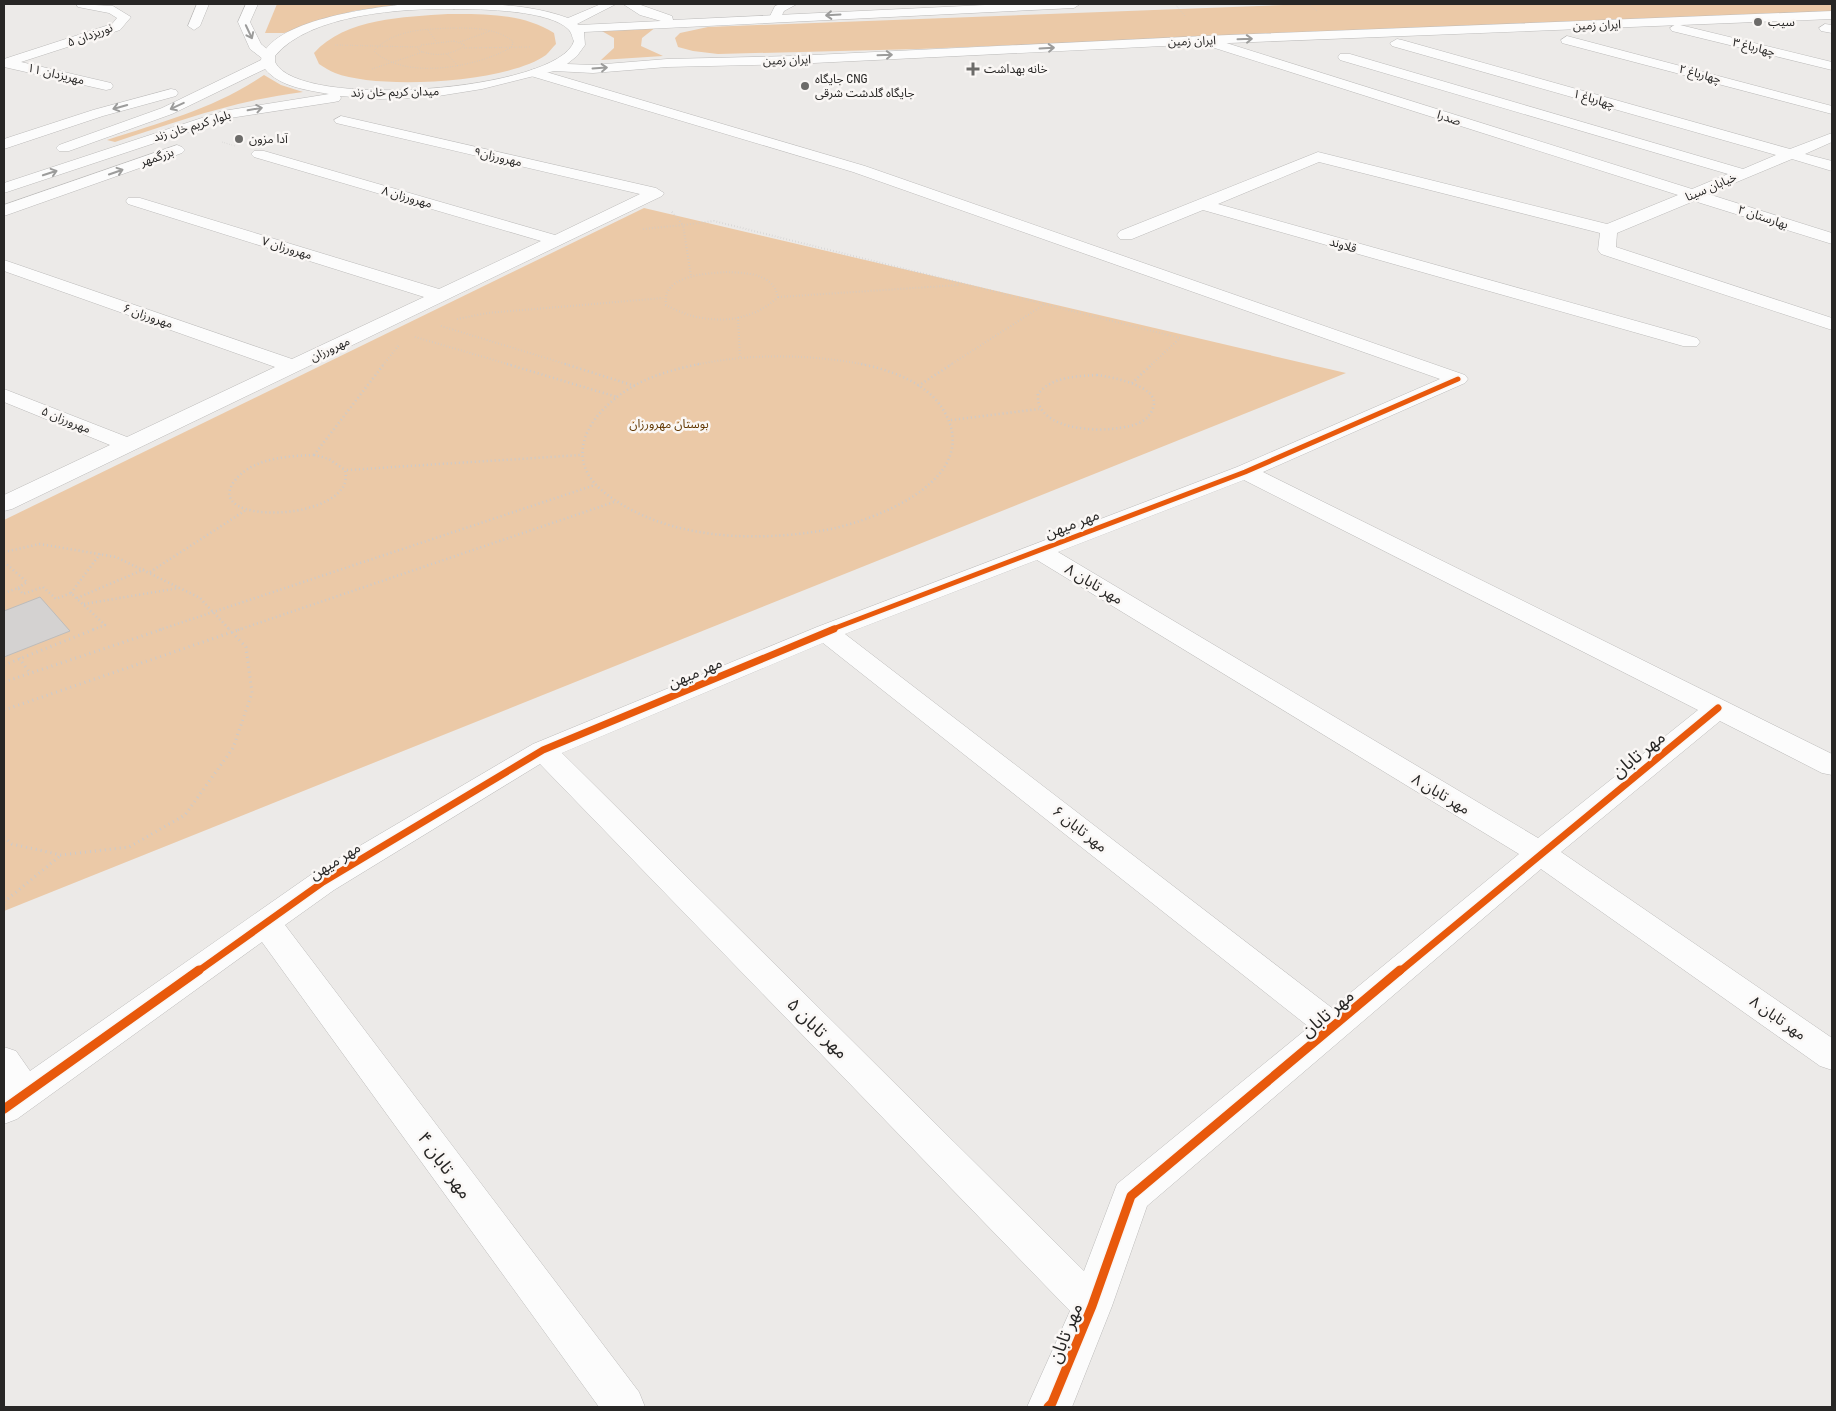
<svg xmlns="http://www.w3.org/2000/svg" width="1836" height="1411" font-family="'Roboto Condensed','Noto Sans Arabic',sans-serif">
	<rect width="100%" height="100%" fill="#eceae8"/>
	<g fill="#ebc9a7">
		<polygon points="277,4 404,4 353,11 284,33 265,33"/>
		<polygon points="1312,4 1832,4 1832,13 918,49 718,54 693,51 678,47 675,38 680,33 708,27"/>
		<path d="M448,14C484,14 522,13 554,33L556,44C553,47 549,52 546,55C507,83 379,90 335,73C330,71 324,67 319,64L314,53C345,18 405,17 448,14Z"/>
		<polygon points="656,27 642,38 641,46 663,56 601,60 614,48 614,38 600,30"/>
		<path d="M264,75L281,85L303,92C237,100 178,121 115,142L107,140C162,122 216,108 264,75Z"/>
		<polygon points="644,208 1346,373 4,911 4,520"/>
	</g>
	<polygon fill="#d4d2d1" stroke="#bdbcbb" points="40,597 70,631 4,657 4,611"/>
	<g fill="none" stroke-linecap="round" stroke-linejoin="round">
		<defs>
			<g id="minor">
				<polygon points="76,4 113,6 131,17 120,30 21,62 111,83 113,86 111,89 106,90 4,67 4,59 112,24 117,18 109,13 78,7"/>
				<polygon points="197,4 209,4 200,26 194,30 188,26"/>
				<polygon points="246,4 258,4 250,22 261,44 275,56 273,59 263,59 250,49 238,22"/>
				<polygon points="781,4 797,4 784,11 779,21 771,21 769,18 775,6"/>
				<polygon points="1676,24 1832,62 1832,70 1672,31 1670,28"/>
				<polygon points="1825,24 1832,25 1832,33 1821,31 1819,28"/>
				<polygon points="1204,36 1692,189 1728,174 1340,60 1338,57 1340,54 1350,54 1743,169 1776,155 1392,46 1390,43 1397,39 1402,40 1790,149 1832,133 1832,142 1805,154 1832,161 1832,171 1792,159 1708,194 1832,233 1832,244 1694,201 1617,233 1616,247 1832,318 1832,330 1601,254 1598,250 1600,233 1319,162 1218,204 1697,338 1700,342 1697,346 1683,346 1203,210 1132,239 1120,239 1117,235 1120,231 1318,152 1607,224 1678,195 1199,43 1198,40 1199,37"/>
				<polygon points="1567,36 1832,106 1832,114 1562,43 1561,40"/>
				<path d="M536,69L865,166L1465,375L1468,379L1465,383L1263,472L1832,754V775L1822,773L1720,721L1561,852L1832,1038V1070L1820,1066L1541,869L1147,1206L1112,1306L1072,1407H1027L1070,1311L540,764L334,890L285,925L639,1392L645,1407H599L262,942L17,1119L4,1124V1047L16,1051L30,1071L312,874L533,744L817,627L1237,467L1440,379L853,172L531,76L529,73L531,70ZM1244,480L1698,710L1538,838L1058,552ZM1037,560L1519,854L1332,1008L845,634ZM823,643L1309,1027L1117,1184L1084,1271L562,753Z"/>
				<polygon points="341,116 656,188 664,193 662,196 12,509 4,511 4,495 110,445 4,402 4,389 127,437 275,367 4,271 4,260 292,359 424,297 128,204 126,201 128,198 140,198 439,289 541,241 254,157 251,154 254,151 264,151 555,235 640,194 336,123 334,120"/>
			</g>
			<g id="major">
				<path d="M409,4C462,4 519,0 568,18L601,4H616L577,24L579,25L661,21L640,15L623,4H638L672,16L673,20L1006,4H1080L1074,8L584,32L585,45L577,56L567,64L593,65L667,59L793,56L1204,36L1832,11V19L1204,44L793,64L667,67L593,73L554,71L482,89L432,97L380,99L340,96L341,98L339,101L334,102L230,118L4,193V183L223,111L329,94C307,90 280,87 265,69L172,114L69,151H59L56,148L59,145L162,108L261,60C269,20 375,7 409,4ZM454,9C481,9 551,10 569,30C572,33 572,38 574,41C559,91 298,111 275,62V56C309,14 404,8 454,9Z"/>
				<polygon points="171,89 176,90 178,93 176,96 103,116 4,149 4,139 93,110"/>
				<polygon points="177,145 182,147 185,150 182,153 4,216 4,205"/>
			</g>
		</defs>
		<use href="#minor" stroke="#bcbbba" stroke-width="1"/>
		<use href="#major" stroke="#bcbbba" stroke-width="1"/>
		<g stroke="#cccbcb" stroke-width="1" stroke-dasharray="0.5 2" stroke-linecap="butt">
			<polyline points="1175,4 1185,16"/>
			<polyline points="1308,4 1317,11"/>
			<path d="M454,28C475,28 495,28 513,41L512,47C478,67 405,81 374,51C393,29 427,29 454,28Z"/>
			<polyline points="428,30 436,41"/>
			<path d="M454,41L465,45C452,56 433,57 418,50L421,45Z"/>
			<polyline points="460,42 490,31"/>
			<polyline points="335,45 419,47"/>
			<polyline points="464,48 531,47"/>
			<polyline points="447,54 458,66"/>
			<polyline points="372,69 423,52"/>
			<polyline points="222,142 235,146"/>
		</g>
		<g stroke="#cccbcb" stroke-width="2" stroke-dasharray="0.5 2.5" stroke-linecap="butt">
			<polyline points="672,212 683,225 714,221 1180,338 1151,365"/>
			<polyline points="643,229 683,225 691,276"/>
			<path d="M726,272C747,273 773,273 778,297C748,326 701,325 666,305C662,275 704,274 726,272Z"/>
			<polyline points="778,297 959,285"/>
			<polyline points="738,317 740,357"/>
			<polyline points="457,319 488,313 663,298"/>
			<polyline points="441,326 569,365"/>
			<polyline points="415,337 511,365"/>
			<polyline points="383,365 399,345"/>
			<path d="M694,365C752,353 809,354 867,365"/>
			<polyline points="950,365 1045,304"/>
		</g>
		<g stroke="#cccbcb" stroke-width="2.5" stroke-dasharray="1 3" stroke-linecap="butt">
			<polyline points="507,364 617,397"/>
			<polyline points="565,364 635,386"/>
			<path d="M699,364C676,369 652,375 632,387C589,412 558,460 609,496C642,520 681,531 722,535C758,538 795,536 831,529C881,518 983,478 944,411C928,383 891,370 861,364"/>
			<path d="M1097,375C1111,377 1162,386 1153,408C1151,414 1147,419 1141,422C1116,435 1034,434 1038,394C1051,377 1077,376 1097,375Z"/>
			<polyline points="1132,383 1152,364"/>
			<polyline points="918,386 952,364"/>
			<polyline points="951,420 1039,409"/>
			<polyline points="314,455 384,364"/>
			<path d="M314,455L329,459L345,470C359,522 195,528 236,479C254,458 288,456 314,455Z"/>
			<polyline points="347,470 581,455"/>
			<polyline points="4,552 40,544 116,557 200,598 230,630"/>
			<polyline points="4,562 27,582 18,588"/>
			<polyline points="150,572 246,510"/>
			<polyline points="4,593 18,588 23,594 43,587 56,599 71,593 105,625 92,630"/>
			<polyline points="71,593 100,554"/>
			<polyline points="77,598 145,569"/>
			<polyline points="84,604 179,588"/>
			<polyline points="159,630 595,485"/>
			<polyline points="238,630 614,502"/>
		</g>
		<g stroke="#cccbcb" stroke-width="3" stroke-dasharray="1 4" stroke-linecap="butt">
			<polyline points="19,658 30,673"/>
			<polyline points="4,665 95,629"/>
			<polyline points="4,682 163,629"/>
			<polyline points="4,710 241,629"/>
			<polyline points="4,837 12,844 61,855 129,847 185,815 233,748 252,693 246,647 229,629"/>
			<polyline points="4,902 60,856"/>
		</g>
		<use href="#minor" fill="#fcfcfc" fill-rule="evenodd"/>
		<use href="#major" fill="#fcfcfc" fill-rule="evenodd"/>
		<defs>
			<polyline id="cycleway-far2" points="830,630 1245,472 1458,379"/>
			<g id="cycleway-far1">
				<polyline points="197,972 323,882 543,750 834,629"/>
				<polyline points="1399,972 1718,708"/>
			</g>
			<g id="cycleway">
				<polyline points="4,1109 199,970"/>
				<polyline points="1048,1407 1052,1403 1092,1306 1131,1196 1400,970"/>
			</g>
		</defs>
		<use href="#cycleway-far2" stroke="#faf7f5" stroke-width="8"/>
		<use href="#cycleway-far1" stroke="#faf7f5" stroke-width="10"/>
		<use href="#cycleway" stroke="#faf7f5" stroke-width="12"/>
		<use href="#cycleway-far2" stroke="#e8590c" stroke-width="5"/>
		<use href="#cycleway-far1" stroke="#e8590c" stroke-width="7"/>
		<use href="#cycleway" stroke="#e8590c" stroke-width="9"/>
	</g>
	<defs><path id="oneway-shaft" d="M-6 0H5M1.5-3L5.5 0L1.5 3" fill="none" stroke-width="1.6" stroke-linecap="round" stroke-linejoin="round" transform="scale(1.25)"/></defs>
	<g stroke="#9c9c9b">
		<use href="#oneway-shaft" transform="translate(833 15) rotate(177)"/>
		<use href="#oneway-shaft" transform="translate(249 32) rotate(65)"/>
		<use href="#oneway-shaft" transform="translate(1245 39) rotate(-2)"/>
		<use href="#oneway-shaft" transform="translate(1047 48) rotate(-3)"/>
		<use href="#oneway-shaft" transform="translate(885 55) rotate(-2)"/>
		<use href="#oneway-shaft" transform="translate(600 68) rotate(-4)"/>
		<use href="#oneway-shaft" transform="translate(177 106) rotate(155)"/>
		<use href="#oneway-shaft" transform="translate(120 107) rotate(164)"/>
		<use href="#oneway-shaft" transform="translate(255 109) rotate(-10)"/>
		<use href="#oneway-shaft" transform="translate(116 172) rotate(-19)"/>
		<use href="#oneway-shaft" transform="translate(50 173) rotate(-18)"/>
	</g>
	<g fill="#6c6b69" stroke="#faf7f5" stroke-width="2">
		<circle cx="1758" cy="22" r="5"/>
		<path d="M970.5 61.5h5v5h5v5h-5v5h-5v-5h-5v-5h5z"/>
		<circle cx="805" cy="86" r="5"/>
		<circle cx="239" cy="139" r="5"/>
	</g>
	<g text-anchor="middle" dominant-baseline="central" stroke-width="5" stroke-linejoin="round" paint-order="stroke">
		<g font-size="12" fill="#272625" stroke="#faf7f5" text-anchor="start">
			<text x="1768" y="22">سیب</text>
			<text x="984" y="69">خانه بهداشت</text>
			<text x="815" y="79">جایگاه CNG<tspan x="815" dy="14">جایگاه گلدشت شرقی</tspan></text>
			<text x="249" y="139">آدا مزون</text>
		</g>
		<g font-size="12" fill="#272625" stroke="#faf7f5">
			<text transform="translate(1597 25) rotate(-2)">ایران زمین</text>
			<text transform="translate(90 35) rotate(-20)">نوریزدان ۵</text>
			<text transform="translate(1192 41) rotate(-2)">ایران زمین</text>
			<text transform="translate(1754 47) rotate(14)">چهارباغ ۳</text>
			<text transform="translate(787 60) rotate(-2)">ایران زمین</text>
			<text transform="translate(56 74) rotate(13)">مهریزدان ۱۱</text>
			<text transform="translate(1700 74) rotate(15)">چهارباغ ۲</text>
			<text transform="translate(395 92) rotate(-1)">میدان کریم خان زند</text>
			<text transform="translate(1594 99) rotate(16)">چهارباغ ۱</text>
			<text transform="translate(1449 118) rotate(18)">صدرا</text>
			<text transform="translate(192 126) rotate(-17)">بلوار کریم خان زند</text>
			<text transform="translate(157 157) rotate(-19)">بزرگمهر</text>
			<text transform="translate(498 157) rotate(13)">مهرورزان۹</text>
			<text transform="translate(1711 187) rotate(-23)">خیابان سینا</text>
			<text transform="translate(407 197) rotate(16)">مهرورزان ۸</text>
			<text transform="translate(1763 217) rotate(18)">بهارستان ۲</text>
			<text transform="translate(1343 245) rotate(16)">قلاوند</text>
			<text transform="translate(287 248) rotate(17)">مهرورزان ۷</text>
			<text transform="translate(148 316) rotate(19)">مهرورزان ۶</text>
			<text transform="translate(330 349) rotate(-25)">مهرورزان</text>
			<text transform="translate(66 420) rotate(22)">مهرورزان ۵</text>
		</g>
		<g font-size="12" fill="#623802" stroke="#faf7f5">
			<text x="669" y="424">بوستان مهرورزان</text>
		</g>
		<g font-size="15" fill="#272625" stroke="#faf7f5">
			<text transform="translate(1072 524) rotate(-21)">مهر میهن</text>
			<text transform="translate(1094 584) rotate(31)">مهر تابان ۸</text>
			<text transform="translate(695 673) rotate(-23)">مهر میهن</text>
			<text transform="translate(1441 794) rotate(31)">مهر تابان ۸</text>
			<text transform="translate(1080 829) rotate(38)">مهر تابان ۶</text>
			<text transform="translate(335 861) rotate(-32)">مهر میهن</text>
			<text transform="translate(1778 1018) rotate(35)">مهر تابان ۸</text>
		</g>
		<g font-size="18" fill="#272625" stroke="#faf7f5">
			<text transform="translate(1638 754) rotate(-39)">مهر تابان</text>
			<text transform="translate(1327 1013) rotate(-40)">مهر تابان</text>
			<text transform="translate(818 1028) rotate(45)">مهر تابان ۵</text>
			<text transform="translate(445 1165) rotate(54)">مهر تابان ۴</text>
			<text transform="translate(1065 1333) rotate(-68)">مهر تابان</text>
		</g>
	</g>
	<rect width="1836" height="1411" fill="none" stroke="#272625" stroke-width="10"/>
</svg>
